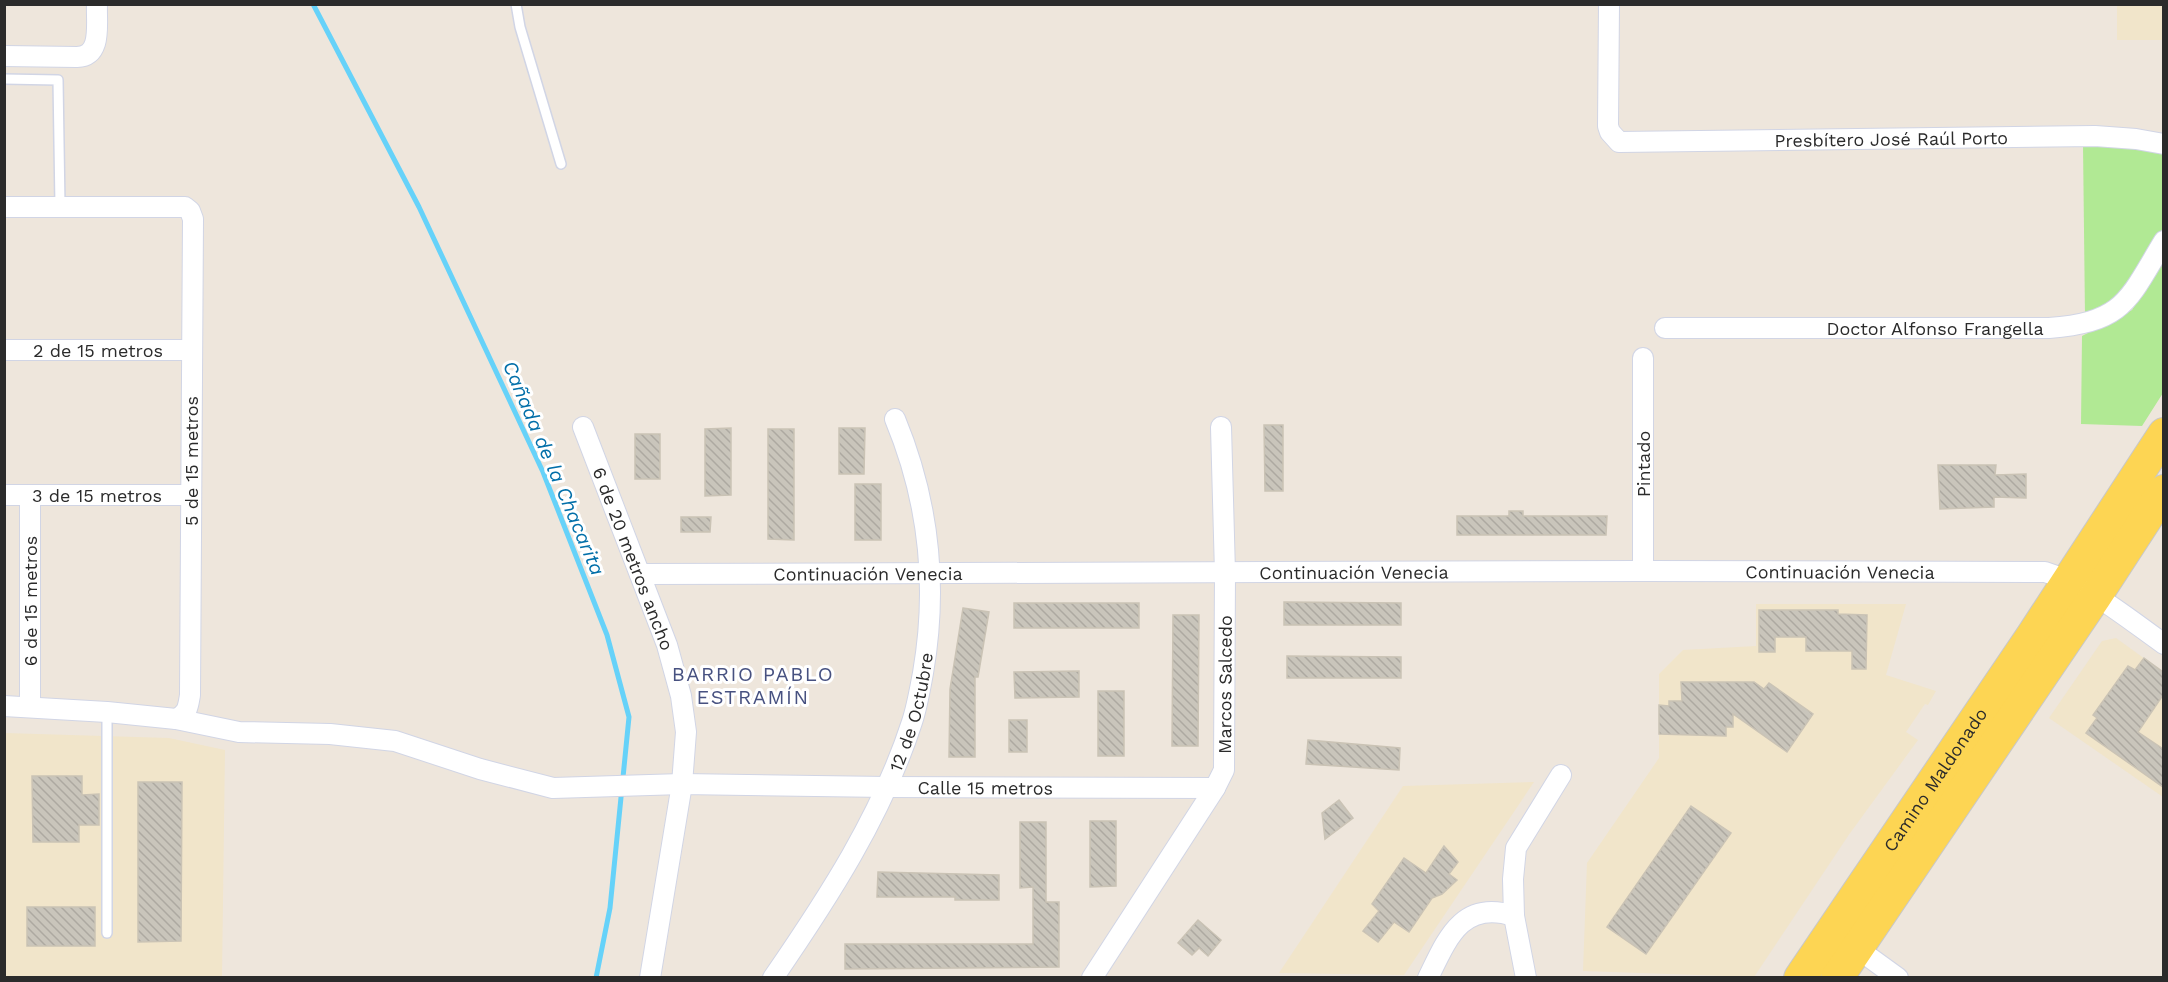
<svg xmlns="http://www.w3.org/2000/svg" width="2168" height="982" font-family="'Work Sans',sans-serif">
	<defs>
		<pattern id="building-back-hatch" width="6" height="6" patternUnits="userSpaceOnUse" patternTransform="scale(1.5)"><rect width="6" height="6" fill="#c9c5bb"/><path d="M-1 5l2 2M0 0l6 6M5-1l2 2" fill="none" stroke="#ada9a1"/></pattern>
	</defs>
	<rect width="100%" height="100%" fill="#eee6dc"/>
	<g fill="#f1e5ca">
		<rect x="2117" y="5" width="46" height="35"/>
		<polygon points="1756,604 1906,604 1886,675 1936,691 1928,705 1925,704 1906,732 1918,740 1848,836 1754,977 1583,971 1587,863 1659,758 1659,674 1683,650 1756,646"/>
		<polygon points="2116,638 2163,672 2163,797 2049,718 2102,641"/>
		<polygon points="5,733 169,738 225,750 222,977 5,978"/>
		<polygon points="1534,782 1404,975 1279,973 1403,786"/>
	</g>
	<g fill="#b1e994">
		<polygon points="2083,145 2122,146 2164,153 2163,228 2120,296 2085,316"/>
		<polygon points="2163,258 2163,393 2142,426 2081,424 2082,336 2132,310"/>
	</g>
	<g fill="none" stroke-linecap="round" stroke-linejoin="round">
		<polyline stroke="#66d2f9" stroke-width="5" points="313,4 419,207 543,472 607,635 629,717 610,908 596,978"/>
	</g>
	<g fill="url(#building-back-hatch)" stroke="#cac3b5" stroke-width="1.5">
		<polygon points="1264,425 1283,425 1283,491 1265,491"/>
		<polygon points="731,428 731,495 705,496 705,429"/>
		<polygon points="839,428 865,428 864,474 839,474"/>
		<polygon points="768,429 794,429 794,540 768,539"/>
		<rect x="635" y="434" width="25" height="45"/>
		<polygon points="1938,465 1996,465 1995,475 2026,474 2026,498 1994,497 1994,507 1940,509"/>
		<rect x="855" y="484" width="26" height="56"/>
		<polygon points="1509,511 1523,511 1523,516 1607,516 1606,535 1457,535 1457,516 1509,516"/>
		<polygon points="681,517 711,517 710,532 681,532"/>
		<polygon points="1284,602 1401,603 1401,625 1284,625"/>
		<rect x="1014" y="603" width="125" height="25"/>
		<polygon points="963,608 989,612 978,677 975,677 975,757 949,757 950,689"/>
		<polygon points="1759,610 1838,610 1838,614 1867,615 1866,669 1852,669 1852,651 1806,651 1806,637 1775,637 1775,652 1759,652"/>
		<polygon points="1173,615 1199,615 1198,746 1172,746"/>
		<polygon points="1287,656 1401,657 1401,678 1287,678"/>
		<polygon points="2144,658 2163,672 2163,695 2138,732 2163,749 2163,787 2086,733 2097,718 2093,715 2128,666 2135,670"/>
		<polygon points="1079,671 1079,697 1015,698 1014,672"/>
		<polygon points="1681,682 1754,682 1764,689 1769,683 1813,714 1787,752 1733,714 1733,727 1726,727 1726,736 1659,734 1659,705 1669,706 1669,701 1682,701"/>
		<rect x="1098" y="691" width="26" height="65"/>
		<rect x="1009" y="720" width="18" height="32"/>
		<polygon points="1308,740 1400,748 1399,770 1306,764"/>
		<polygon points="32,776 82,776 82,795 99,794 99,825 79,825 79,842 33,842"/>
		<polygon points="138,782 182,782 181,941 138,942"/>
		<polygon points="1339,800 1353,818 1325,839 1322,813"/>
		<polygon points="1691,806 1731,833 1646,954 1607,927"/>
		<polygon points="1090,821 1116,821 1116,886 1090,887"/>
		<polygon points="1020,822 1046,822 1046,902 1059,902 1059,967 845,969 845,944 1033,944 1033,887 1020,888"/>
		<polygon points="1444,846 1458,862 1449,874 1457,880 1442,894 1432,898 1409,932 1394,922 1378,942 1363,931 1379,911 1372,904 1404,858 1426,873"/>
		<polygon points="878,872 999,875 999,900 955,900 955,897 877,897"/>
		<rect x="27" y="907" width="68" height="39"/>
		<polygon points="1198,920 1221,940 1208,956 1199,948 1192,955 1178,943"/>
	</g>
	<g fill="none" stroke-linecap="round" stroke-linejoin="round">
		<defs>
			<g id="lane">
				<polyline points="516,4 520,27 561,164"/>
				<polyline points="4,79 58,80 60,206"/>
				<polyline points="107,933 107,712"/>
			</g>
			<g id="street">
				<path id="s1" d="M1609,4L1608,126L1610,132L1619,142L2095,136L2136,139L2164,144"/>
				<path d="M4,56L77,57C103,56 96,23 97,4"/>
				<path d="M4,207H185L190,211L193,219L190,695C188,707 188,713 176,719L107,712L4,706"/>
				<path id="s2" d="M1665,328H2049C2125,322 2128,300 2164,241"/>
				<path id="s3" d="M4,350H192"/>
				<polyline points="1643,358 1643,571"/>
				<path id="s4" d="M583,427L667,645L681,696L686,732L682,784L650,978"/>
				<path id="s5" d="M4,495H191"/>
				<path id="s6" d="M640,574L1643,571L2045,572C2088,585 2127,618 2164,644"/>
				<polyline points="30,706 30,495"/>
				<path id="s7" d="M176,719L239,732L330,734L395,741L480,769L553,788L682,784L887,787L1215,788"/>
				<polyline points="1858,949 1898,978"/>
				<path id="s8" d="M773,978C828,898 882,815 912,722C917,707 920,689 923,673C938,586 929,501 895,419"/>
				<path id="s9" d="M1092,978L1215,788L1224,770L1225,573L1221,427"/>
				<path d="M1428,978C1447,939 1462,899 1514,916"/>
				<polyline points="1526,978 1514,916 1513,879 1516,848 1561,775"/>
			</g>
			<g id="primary">
				<path id="s10" d="M1800,978L2032,636L2164,434"/>
				<polyline points="1837,978 2095,597 2164,491"/>
			</g>
		</defs>
		<use href="#lane" stroke="#d1d5e5" stroke-width="12"/>
		<use href="#street" stroke="#d1d5e5" stroke-width="22"/>
		<use href="#primary" stroke="#c8c8c8" stroke-width="34"/>
		<use href="#lane" stroke="#fff" stroke-width="9"/>
		<use href="#street" stroke="#fff" stroke-width="20"/>
		<use href="#primary" stroke="#fdd553" stroke-width="32"/>
	</g>
	<g text-anchor="middle" dominant-baseline="central" stroke-width="6" stroke-linejoin="round" paint-order="stroke">
		<g font-size="18" fill="#2b2b2b" stroke="#fff">
			<text stroke="none"><textPath href="#s1" startOffset="414">Presbítero José Raúl Porto</textPath></text>
			<text stroke="none"><textPath href="#s2" startOffset="270">Doctor Alfonso Frangella</textPath></text>
			<text stroke="none"><textPath href="#s3" startOffset="94">2 de 15 metros</textPath></text>
			<text transform="translate(191 461) rotate(-90)">5 de 15 metros</text>
			<text transform="translate(1643 464) rotate(-90)">Pintado</text>
			<text stroke="none"><textPath href="#s5" startOffset="93">3 de 15 metros</textPath></text>
			<text stroke="none"><textPath href="#s4" startOffset="141">6 de 20 metros ancho</textPath></text>
			<text stroke="none"><textPath href="#s6" startOffset="1200">Continuación Venecia</textPath></text>
			<text stroke="none"><textPath href="#s6" startOffset="714">Continuación Venecia</textPath></text>
			<text stroke="none"><textPath href="#s6" startOffset="228">Continuación Venecia</textPath></text>
			<text transform="translate(30 601) rotate(-90)">6 de 15 metros</text>
			<text stroke="none"><textPath href="#s9" startOffset="332">Marcos Salcedo</textPath></text>
			<text stroke="none"><textPath href="#s8" startOffset="302">12 de Octubre</textPath></text>
			<text stroke="none"><textPath href="#s10" startOffset="240">Camino Maldonado</textPath></text>
			<text stroke="none"><textPath href="#s7" startOffset="818">Calle 15 metros</textPath></text>
		</g>
		<g font-size="20" font-style="italic" fill="#026fa9" stroke="#fff">
			<text transform="translate(554 468) rotate(67)">Cañada de la Chacarita</text>
		</g>
		<g font-size="20" letter-spacing="1.5" fill="#475180" stroke="#fff">
			<text x="753" y="674">BARRIO PABLO<tspan x="753" dy="23">ESTRAMÍN</tspan></text>
		</g>
	</g>
	<rect width="2168" height="982" fill="none" stroke="#2b2b2b" stroke-width="12"/>
</svg>
